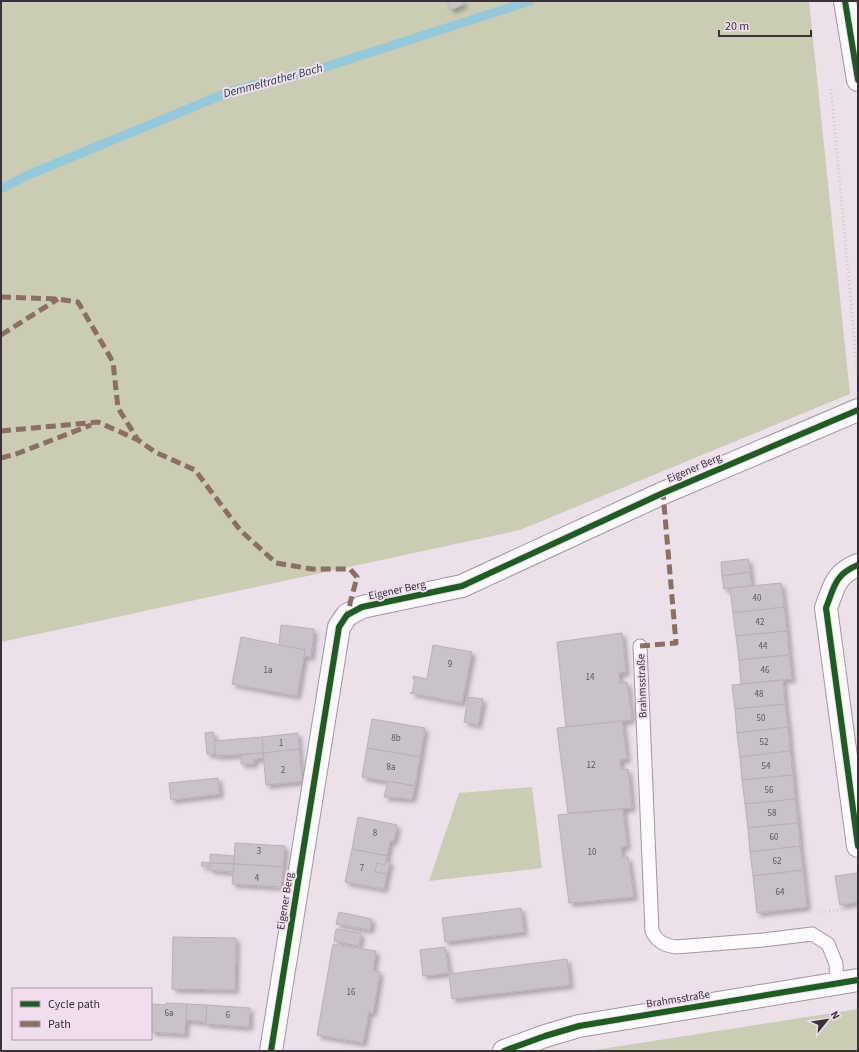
<svg xmlns="http://www.w3.org/2000/svg" width="859" height="1052" font-family="'Source Sans 3',sans-serif">
	<defs>
		<filter id="shadow"><feDropShadow dx="3.5" dy="3.5" stdDeviation="2" flood-color="#0004"/></filter>
	</defs>
	<rect width="100%" height="100%" fill="#ece1ea"/>
	<g fill="#cacdb4">
		<polygon points="1,1 809,1 850,394 520,530 1,642"/>
		<polygon points="532,787 542,868 429,881 459,793"/>
		<polygon points="858,1009 858,1051 593,1051 595,1050"/>
	</g>
	<g fill="none" stroke-linecap="round" stroke-linejoin="round">
		<polyline stroke="#93c9db" stroke-width="9" points="1,189 28,175 234,90 316,70 530,1"/>
	</g>
	<g fill="#cac2c9" stroke="#b9b1b7" filter="url(#shadow)">
		<polygon points="447,1 462,1 464,4 451,10"/>
		<polygon points="748,559 750,572 722,576 721,562"/>
		<polygon points="750,572 751,586 724,589 722,576"/>
		<polygon points="781,583 784,607 733,613 730,588"/>
		<polygon points="784,607 787,631 736,636 733,613"/>
		<polygon points="281,625 314,629 311,657 304,656 305,650 279,645"/>
		<polygon points="787,631 789,655 739,660 736,636"/>
		<polygon points="622,633 626,672 619,673 620,683 627,682 632,720 566,727 557,642"/>
		<polygon points="241,637 305,650 297,696 232,684"/>
		<polygon points="433,645 472,652 462,703 410,693 412,693 415,679 413,679 413,676 427,679"/>
		<polygon points="789,655 792,679 741,684 739,660"/>
		<polygon points="783,680 785,704 735,709 732,685"/>
		<polygon points="468,697 483,699 478,725 464,722"/>
		<polygon points="785,704 788,727 737,733 735,709"/>
		<polygon points="372,719 425,728 420,757 367,748"/>
		<polygon points="622,721 627,759 620,760 621,770 628,769 632,808 568,813 557,728"/>
		<polygon points="788,727 790,751 740,757 737,733"/>
		<polygon points="213,732 216,754 207,754 205,733"/>
		<polygon points="298,733 299,749 263,753 262,737"/>
		<polygon points="262,737 263,753 216,756 214,741"/>
		<polygon points="367,748 420,757 415,786 362,777"/>
		<polygon points="299,749 302,781 266,785 263,753"/>
		<polygon points="790,751 793,775 742,780 740,757"/>
		<polygon points="263,753 264,758 254,759 254,764 241,764 241,755"/>
		<polygon points="793,775 795,799 745,804 742,780"/>
		<polygon points="218,778 220,794 171,800 169,783"/>
		<polygon points="388,781 415,786 412,799 384,797"/>
		<polygon points="795,799 798,823 748,828 745,804"/>
		<polygon points="623,809 627,846 621,847 622,857 628,857 634,897 569,903 558,815"/>
		<polygon points="358,817 397,825 394,841 390,841 387,856 352,849"/>
		<polygon points="798,823 800,846 750,852 748,828"/>
		<polygon points="235,843 285,846 283,867 234,864"/>
		<polygon points="800,846 803,870 753,876 750,852"/>
		<polygon points="352,849 387,856 385,865 377,863 375,872 387,874 384,889 345,882"/>
		<polygon points="210,854 234,856 234,864 210,863"/>
		<polygon points="386,861 390,862 387,874 375,872 377,863 385,865"/>
		<polygon points="202,862 210,863 209,867 201,866"/>
		<polygon points="210,863 234,864 233,872 210,870"/>
		<polygon points="234,864 283,867 281,887 232,884"/>
		<polygon points="803,870 807,907 757,913 753,876"/>
		<polygon points="858,873 858,902 840,905 835,876"/>
		<polygon points="521,908 524,932 445,942 442,918"/>
		<polygon points="339,912 372,919 370,930 336,924"/>
		<polygon points="336,929 361,933 359,946 334,941"/>
		<polygon points="173,937 236,938 235,990 172,989"/>
		<polygon points="333,944 376,951 373,971 380,972 373,1013 369,1012 363,1043 317,1035"/>
		<polygon points="445,947 449,973 423,976 420,950"/>
		<polygon points="567,959 570,985 452,999 449,974"/>
		<polygon points="166,1003 187,1004 185,1034 151,1032 151,1004 166,1005"/>
		<polygon points="187,1004 207,1005 206,1022 186,1020"/>
		<polygon points="207,1005 250,1008 249,1027 206,1024"/>
	</g>
	<g fill="none" stroke-linecap="round" stroke-linejoin="round">
		<defs>
			<path id="service" d="M640,646L652,931C657,942 664,945 676,947L763,940L812,934L828,944L836,964L837,983"/>
			<g id="minor">
				<path d="M858,565C835,574 834,587 826,608L858,846"/>
				<polyline points="271,1051 339,627 347,615 362,607 462,586 663,493 858,410"/>
				<polyline points="504,1051 545,1036 579,1026 858,980"/>
			</g>
			<polyline id="secondary" points="845,1 858,80"/>
		</defs>
		<use href="#service" stroke="#a0979e" stroke-width="15"/>
		<use href="#minor" stroke="#a0979e" stroke-width="24"/>
		<use href="#secondary" stroke="#a0979e" stroke-width="24"/>
		<g stroke="#c9c7c9" stroke-width="2.5" stroke-dasharray="1 3" stroke-linecap="butt">
			<polyline points="831,89 858,378"/>
			<polyline points="821,912 858,908"/>
		</g>
		<use href="#service" stroke="#fcfafc" stroke-width="13"/>
		<use href="#minor" stroke="#fcfafc" stroke-width="22"/>
		<use href="#secondary" stroke="#fcfafc" stroke-width="22"/>
		<g stroke="#8d6e63" stroke-width="5" stroke-dasharray="10 5" stroke-linecap="butt">
			<polyline points="1,297 58,299 78,302 113,362 118,408 138,440"/>
			<polyline points="1,335 58,299"/>
			<polyline points="1,431 98,422 138,440 155,452 195,470 240,530 276,563 312,569 350,569 357,577 347,615"/>
			<polyline points="1,458 16,454 91,425"/>
			<polyline points="640,646 676,643 663,493"/>
		</g>
		<defs>
			<g id="cycleway">
				<polyline points="845,1 858,80"/>
				<path d="M858,565C835,574 834,587 826,608L858,846"/>
				<polyline points="271,1051 339,627 347,615 362,607 462,586 663,493 858,410"/>
				<polyline points="504,1051 545,1036 579,1026 858,980"/>
			</g>
		</defs>
		<use href="#cycleway" stroke="#f0ddee" stroke-width="8"/>
		<use href="#cycleway" stroke="#1b5e20" stroke-width="6"/>
	</g>
	<g text-anchor="middle" dominant-baseline="central" stroke-width="4" stroke-linejoin="round" paint-order="stroke">
		<g font-size="9" fill="#5d565d">
			<text x="757" y="598">40</text>
			<text x="760" y="622">42</text>
			<text x="763" y="646">44</text>
			<text x="450" y="664">9</text>
			<text x="268" y="670">1a</text>
			<text x="765" y="670">46</text>
			<text x="590" y="677">14</text>
			<text x="759" y="694">48</text>
			<text x="761" y="718">50</text>
			<text x="396" y="738">8b</text>
			<text x="764" y="742">52</text>
			<text x="281" y="743">1</text>
			<text x="591" y="765">12</text>
			<text x="766" y="766">54</text>
			<text x="391" y="767">8a</text>
			<text x="283" y="770">2</text>
			<text x="769" y="790">56</text>
			<text x="772" y="813">58</text>
			<text x="375" y="833">8</text>
			<text x="774" y="837">60</text>
			<text x="259" y="851">3</text>
			<text x="592" y="852">10</text>
			<text x="777" y="861">62</text>
			<text x="362" y="868">7</text>
			<text x="257" y="878">4</text>
			<text x="780" y="892">64</text>
			<text x="351" y="992">16</text>
			<text x="169" y="1013">6a</text>
			<text x="228" y="1015">6</text>
		</g>
		<g font-size="11" fill="#393239" stroke="#f0ddee">
			<text transform="translate(694 468) rotate(-23)">Eigener Berg</text>
			<text transform="translate(397 590) rotate(-12)">Eigener Berg</text>
			<text transform="translate(642 686) rotate(-92)">Brahmsstraße</text>
			<text transform="translate(285 901) rotate(-81)">Eigener Berg</text>
			<text transform="translate(678 999) rotate(-9)">Brahmsstraße</text>
		</g>
		<g font-size="12" font-style="italic" fill="#1e444e" stroke="#f0ddee">
			<text transform="translate(273 81) rotate(-15)">Demmeltrather Bach</text>
		</g>
	</g>
	<rect width="859" height="1052" fill="none" stroke="#393239" stroke-width="4"/>
	<rect x="12" y="988" width="140" height="52" fill="#f0ddee" stroke="#a799a6"/>
	<rect x="20" y="1001" width="20" height="6" fill="#1b5e20" stroke="#a799a6"/>
	<text x="48" y="1008" font-size="12" fill="#393239">Cycle path</text>
	<rect x="20" y="1021" width="20" height="6" fill="#8d6e63" stroke="#a799a6"/>
	<text x="48" y="1028" font-size="12" fill="#393239">Path</text>
	<g transform="translate(827 1020) rotate(60)" stroke="#f0ddee" stroke-width="3" paint-order="stroke">
	<path d="M0-3L7 15L0 10L-7 15Z" fill="#393239"/>
	<text y="-6" font-size="11" font-weight="bold" text-anchor="middle" fill="#393239">N</text>
	</g>
	<path d="M719 30v6h92v-6" fill="none" stroke="#393239" stroke-width="2"/>
	<text x="725" y="30" font-size="12" fill="#393239" stroke="#f0ddee" stroke-width="3" paint-order="stroke">20 m</text>
</svg>
